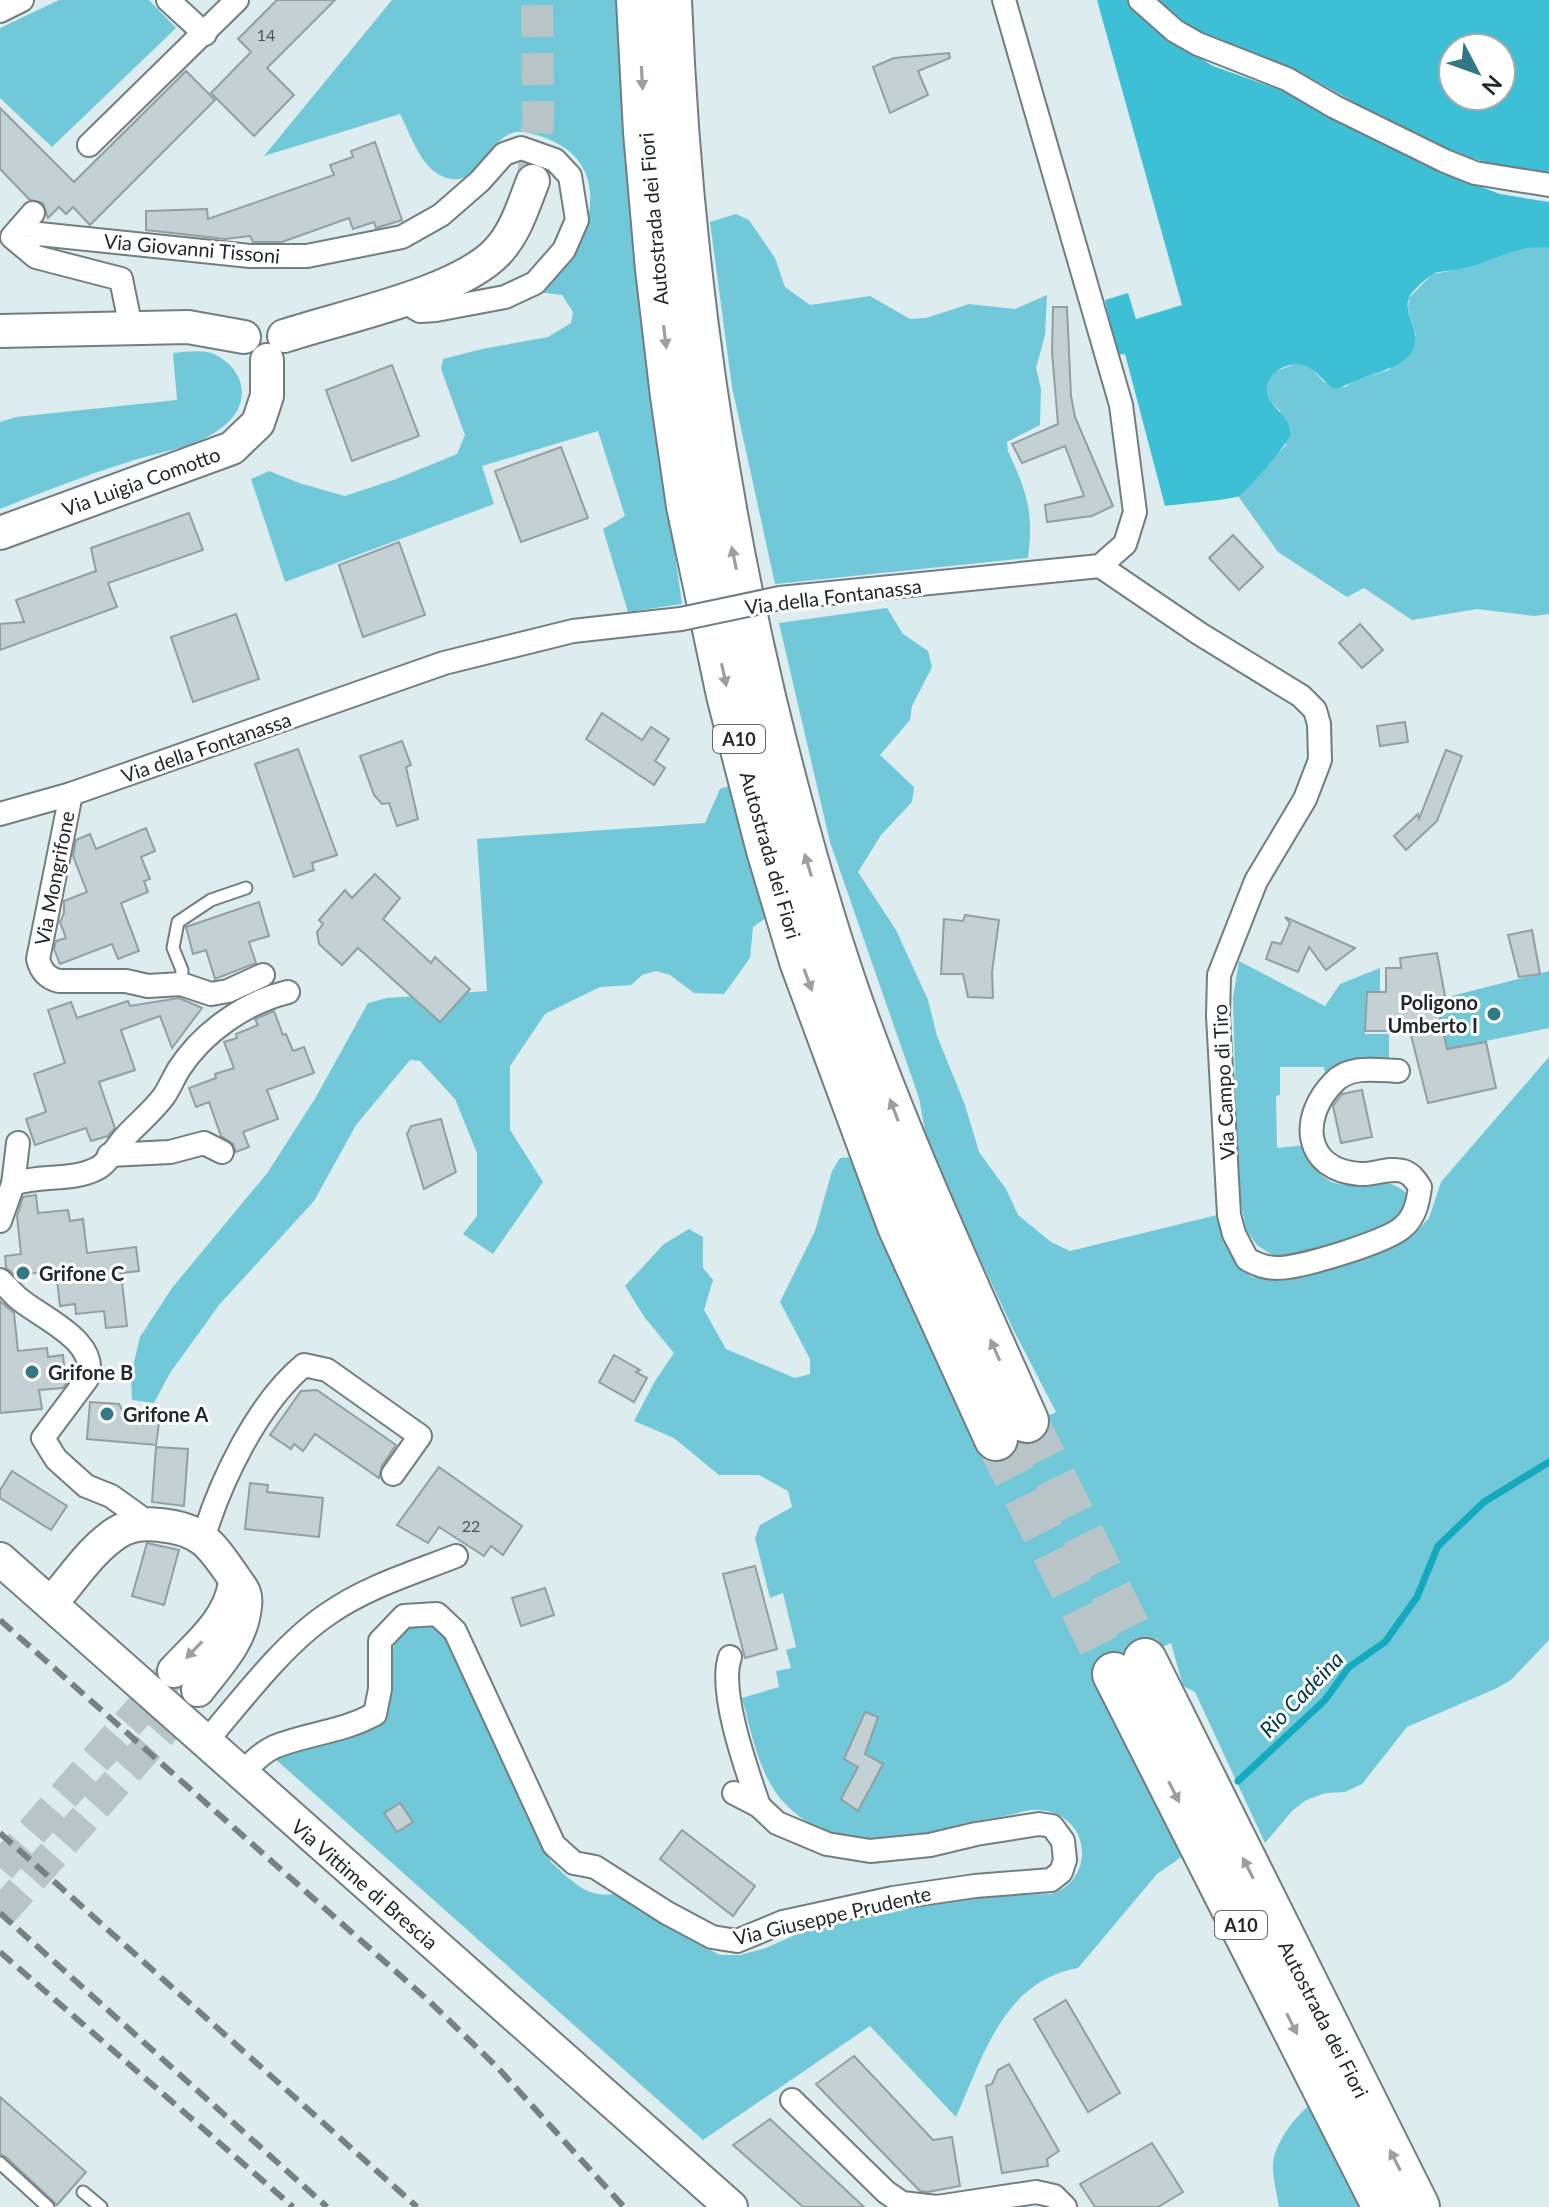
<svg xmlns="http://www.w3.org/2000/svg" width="1549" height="2207" font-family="Lato,sans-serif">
	<rect width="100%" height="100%" fill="#ddecef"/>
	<g fill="#70c8d9">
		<polygon points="59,0 149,0 176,28 52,147 0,98 0,28"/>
		<path d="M392,0H617L637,284L682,604L628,612L603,529L625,516L598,431L482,466L494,504L285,582L251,479L269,471L299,483L345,496L396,479L457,454L465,435L441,369L443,359L482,349L548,337L571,323L573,312L562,295L536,292C545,285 556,277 564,268C585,245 599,200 584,170C574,148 547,136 524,132C490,127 485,184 451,179C422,174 412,137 400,114L264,156Z"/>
		<path d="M736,214L749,220L775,258L785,287L810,305L870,296L910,319L926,318L969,304L1015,309L1047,295L1045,335L1036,368L1041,389L1040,425L1007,442L1008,451C1027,493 1034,511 1028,558L775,584L732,387L710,222Z"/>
		<polygon points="1538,246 1549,248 1549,614 1534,616 1477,609 1412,620 1364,588 1347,597 1278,552 1238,496 1286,445 1280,411 1271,402 1266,391 1268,379 1276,371 1298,363 1309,366 1324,382 1345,387 1355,380 1389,370 1416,335 1408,309 1409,298 1432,274 1467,268 1503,252"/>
		<path d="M173,353C186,352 205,349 216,355C245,370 252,403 225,425C198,448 161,451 128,462C84,476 42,492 0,509V422L16,417L177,400Z"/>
		<path d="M887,608L903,634L928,651L932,667L912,706L910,720L880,755L914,787L912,802L881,835L858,872L896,930L928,1000L937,1036L965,1105L979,1152L1006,1189L1018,1215L1051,1242L1070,1251L1217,1215L1225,1242L1237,1266L1252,1277L1280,1281L1355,1257L1414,1234L1429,1218L1441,1182L1549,1057V1640L1511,1680L1495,1689L1407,1727L1362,1784L1345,1792L1326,1793L1306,1800L1292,1811L1265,1843L1195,1692L1183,1686L1171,1643L1100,1675L1187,1853L1157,1874L1078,1968C1003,1981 983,2057 956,2117L870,2026L703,2140L273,1757C299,1751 365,1737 383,1719C405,1695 372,1629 420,1625C434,1624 444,1632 450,1643L551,1862C571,1880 587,1899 615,1894L692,1941L720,1955H740L766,1948L804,1931L970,1896L1051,1894C1095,1881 1093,1815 1040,1810C1030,1809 1019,1813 1010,1815C990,1819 970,1821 950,1827C937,1830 923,1837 909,1840C857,1849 799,1832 771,1785C756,1759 750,1727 742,1698L779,1687L776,1671L791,1668L786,1650L796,1647L783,1593L770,1598L755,1538L760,1525L792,1507L788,1491L759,1475H719L674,1438L634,1421L655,1381L674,1353L645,1318L625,1286L664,1244L689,1229L703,1237V1268L713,1280L704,1310L726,1349L795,1378L810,1374V1359L780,1302L815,1231L832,1171L840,1158L856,1157L989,1446L1056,1412L1013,1329L928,1148L919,1098L830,842L779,623Z"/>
		<polygon points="729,786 767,917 753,927 750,958 724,994 694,993 670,975 656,971 642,975 631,985 600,987 545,1014 510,1066 510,1130 543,1182 493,1254 463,1234 477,1216 477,1153 455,1099 420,1061 410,1060 356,1125 314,1201 219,1305 170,1373 154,1403 132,1400 131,1375 140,1337 172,1288 268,1172 316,1097 368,1003 387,998 487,991 477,839 705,823 720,789"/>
		<path d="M1239,961L1325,1006L1340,984L1380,968V991H1366L1365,1034H1389V1064L1326,1076L1324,1067H1280V1095L1276,1096L1277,1148L1305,1145C1329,1219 1373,1160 1407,1194L1408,1201L1395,1223L1358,1239L1286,1258L1272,1255L1257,1245L1246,1230L1238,1188L1233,998Z"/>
		<polygon points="1549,971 1549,1028 1447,1049 1436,1000"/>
		<path d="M1315,2101L1367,2207H1279C1277,2194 1272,2176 1273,2163C1275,2142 1298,2112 1315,2101Z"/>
	</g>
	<g fill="#3dc0d6" fill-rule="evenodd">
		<path d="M1097,0H1131L1176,43L1213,66L1292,94L1426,166L1500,194L1549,202V248C1518,244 1495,260 1466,268C1456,271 1445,270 1435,273C1428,276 1412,291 1409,298C1404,310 1414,323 1415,334C1419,366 1378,371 1357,380C1349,383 1344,387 1334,389C1324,382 1316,370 1306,366C1290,359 1263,374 1267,392C1270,409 1292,416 1290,435C1290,442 1246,492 1239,496C1230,500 1178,504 1165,506L1125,354L1117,355L1105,300L1128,293L1136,319L1182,305Z"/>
		<path d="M1155,0H1549V174L1512,170L1455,153L1370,111L1293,68L1195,33ZM1453,48H1501V96H1453Z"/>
	</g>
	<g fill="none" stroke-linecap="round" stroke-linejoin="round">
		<polyline stroke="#15a9bf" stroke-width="7" points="1238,1781 1325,1700 1349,1667 1385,1642 1417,1597 1438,1546 1484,1502 1549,1462"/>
	</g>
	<g fill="#c3d1d5" stroke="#919fa2" stroke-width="2">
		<polygon points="277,0 335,0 267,68 294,95 254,136 211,93 251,52 238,39"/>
		<polygon points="949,53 950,58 918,71 928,95 890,113 873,67 894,58"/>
		<polygon points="186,71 215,100 90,225 73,207 66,214 59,207 48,218 43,203 30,200 0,169 0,108 74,182"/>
		<polygon points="375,142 402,220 376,228 374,222 353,229 349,218 282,242 253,242 250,236 225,239 146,230 146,211 207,209 208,219 334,175 330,165 353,157 351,151"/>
		<polygon points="1053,307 1067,307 1071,396 1075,417 1113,506 1092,516 1047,522 1045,505 1084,496 1065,446 1022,463 1012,444 1058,424 1052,352"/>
		<polygon points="392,365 419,436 352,461 326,390"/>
		<polygon points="561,447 588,518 521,542 495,471"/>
		<polygon points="189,513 203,550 108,583 117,607 0,650 0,624 24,622 16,600 96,571 91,548"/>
		<polygon points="1233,535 1263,567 1239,590 1209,558"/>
		<polygon points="399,542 425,615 363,637 339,565"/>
		<polygon points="236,614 259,679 193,702 171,637"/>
		<polygon points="1360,624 1383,650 1362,668 1339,643"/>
		<polygon points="602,713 642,740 651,727 669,739 655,761 665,768 654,785 586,739"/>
		<polygon points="1405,722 1408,742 1380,746 1377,726"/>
		<polygon points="402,741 411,765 406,767 418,819 397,826 389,803 382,804 374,795 360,756"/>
		<polygon points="298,749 337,855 312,863 314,870 294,877 255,764"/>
		<polygon points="1446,750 1462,756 1437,821 1406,850 1394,836 1418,814 1419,819"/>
		<polygon points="146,828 155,851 141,857 150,879 144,881 148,892 121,903 139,951 118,959 112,944 60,964 54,949 56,941 66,938 60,922 64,913 64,901 87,892 73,856 76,840 90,834 96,849"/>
		<polygon points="375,874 400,898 383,919 431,963 435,957 470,989 440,1022 358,948 342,965 319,944 317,932 323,924 319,920 345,890 352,898"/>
		<polygon points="259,902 269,936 249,942 256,963 215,979 206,950 193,954 186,927"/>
		<polygon points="965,915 999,920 992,972 993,998 968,997 963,974 941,974 944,919 963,921"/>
		<polygon points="1285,917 1355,948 1326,970 1309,947 1298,972 1266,959 1272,942 1281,944 1290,923"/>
		<polygon points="1532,930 1540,974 1519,977 1508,935"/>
		<polygon points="1437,953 1445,996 1436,1000 1447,1049 1486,1042 1496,1088 1428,1103 1410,1031 1365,1031 1367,992 1386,992 1386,968 1401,968 1400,958"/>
		<polygon points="179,998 202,1008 172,1048 160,1016 121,1030 135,1070 99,1082 115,1128 108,1136 91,1141 86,1128 35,1145 26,1119 46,1112 34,1074 65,1063 48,1010 71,1002 77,1018 128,1001 130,1006"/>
		<polygon points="274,1011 283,1035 286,1034 293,1051 304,1047 314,1073 267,1090 278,1119 243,1132 249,1147 236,1152 233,1144 221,1136 209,1102 196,1107 189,1088 216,1078 215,1074 234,1068 224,1042 237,1038 236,1034 258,1025 255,1019"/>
		<polygon points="1362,1090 1372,1137 1341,1143 1333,1106 1342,1094"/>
		<polygon points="441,1119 456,1172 424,1189 407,1134 411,1126"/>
		<polygon points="36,1195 38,1213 68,1210 70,1221 83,1219 87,1253 136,1247 139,1271 121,1273 127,1326 106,1328 104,1311 76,1314 75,1304 60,1306 56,1271 15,1275 6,1268 5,1256 21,1254 17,1216 23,1197"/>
		<polygon points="0,1301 14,1313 18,1351 47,1348 48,1357 63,1355 66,1384 63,1388 39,1390 42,1409 0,1413"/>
		<polygon points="614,1355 640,1370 636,1372 647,1378 634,1402 599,1382"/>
		<polygon points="317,1390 396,1445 382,1466 379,1478 315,1434 303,1451 294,1444 291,1449 270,1435 301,1391"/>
		<polygon points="90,1402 119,1404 124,1414 160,1416 156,1445 87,1439"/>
		<polygon points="156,1447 188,1449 184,1506 152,1502"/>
		<polygon points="439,1467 522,1526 503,1555 491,1546 484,1556 439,1527 428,1543 397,1525"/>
		<polygon points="12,1471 67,1506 51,1530 0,1498 0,1490"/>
		<polygon points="250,1483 268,1485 267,1492 323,1498 319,1537 245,1529"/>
		<polygon points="147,1543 179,1550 164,1605 132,1596"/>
		<polygon points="755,1566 777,1649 745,1658 723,1574"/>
		<polygon points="545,1588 554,1615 521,1626 512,1598"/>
		<polygon points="865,1712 878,1717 865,1754 883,1764 858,1811 841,1799 858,1767 844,1759"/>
		<polygon points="400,1803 413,1822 397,1832 384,1813"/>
		<polygon points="682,1830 755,1886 733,1916 660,1859"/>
		<polygon points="1066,2000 1120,2093 1088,2112 1034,2019"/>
		<polygon points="854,2056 933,2140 952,2137 960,2186 928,2192 920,2191 816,2084"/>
		<polygon points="1009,2064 1059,2151 1047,2159 1048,2166 1002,2173 986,2086 992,2084 998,2070"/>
		<polygon points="0,2097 86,2172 57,2205 6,2157 0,2154"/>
		<polygon points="770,2119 864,2207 803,2207 733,2145"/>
		<polygon points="1152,2143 1183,2192 1158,2207 1095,2207 1080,2184"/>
	</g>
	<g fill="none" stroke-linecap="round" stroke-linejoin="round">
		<g stroke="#b8c5c8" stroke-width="32" stroke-dasharray="32 16" stroke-linecap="butt">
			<polyline points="533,181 538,119 537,0"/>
			<polyline points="0,1868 170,1676"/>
			<polyline points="0,1914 194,1695"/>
		</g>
		<g stroke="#b8c5c8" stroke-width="42" stroke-dasharray="42 21" stroke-linecap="butt">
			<polyline points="1027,1421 1145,1660"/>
			<polyline points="996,1439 1114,1674"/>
		</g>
		<defs>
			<g id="lane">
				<polyline points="181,984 182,970 173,948 178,922 211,900 246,888"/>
				<polyline points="0,2163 48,2207"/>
				<polyline points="83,2192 101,2207"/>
			</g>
			<g id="street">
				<polyline points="168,0 205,34"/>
				<polyline points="1140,0 1175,31 1198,44 1287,79 1335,107 1445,161 1475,173 1549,185"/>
				<polyline points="0,11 22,0"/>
				<polyline points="89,145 237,0"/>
				<polyline points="33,213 12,237 36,257 121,279 131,328"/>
				<polyline points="39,234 250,256 307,256 402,237 441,215 480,181 504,154 521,148 555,160 570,176 577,220 564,250 535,283 505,297 436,310 420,311 403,301"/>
				<path d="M1100,566L1200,634L1301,696L1315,710L1319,724L1320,760L1305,799L1256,881L1219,975L1218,1016L1229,1215L1234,1234L1247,1259C1257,1265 1267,1268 1277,1268C1300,1268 1387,1242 1403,1227C1415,1217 1418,1202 1420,1187C1415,1180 1412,1174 1403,1171C1389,1167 1374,1175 1360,1174C1303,1170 1299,1117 1334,1082C1350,1065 1377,1070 1398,1071"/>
				<polyline points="780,598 1100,566 1125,544 1135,512 1121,405 1004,0"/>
				<path d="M71,794L38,959C41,971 47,978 59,981H126L148,986L181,984L211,994L228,991L263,975"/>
				<polyline points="0,814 71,794 444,663 573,631 681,619"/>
				<polyline points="109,1155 170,1152 204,1143 222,1152"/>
				<polyline points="13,1184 18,1143"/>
				<path d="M0,1221L13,1184C41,1174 72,1182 98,1168C108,1163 117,1145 126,1136C139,1122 153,1111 164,1096C170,1087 174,1077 179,1069C203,1032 246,1002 288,992"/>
				<path d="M0,1280C7,1286 12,1293 18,1298C41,1318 101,1341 87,1379L43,1438L56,1459L86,1486L111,1496L150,1524"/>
				<path d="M203,1539C220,1482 257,1404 304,1365L327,1370L420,1436L393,1474"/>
				<path d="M730,1657C718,1691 747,1771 759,1806"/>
				<path d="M205,1743C240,1702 283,1644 328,1614C366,1587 413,1573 456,1556"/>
				<path d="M241,1774C251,1764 261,1753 274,1747C308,1733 340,1733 375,1714L380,1689V1641L404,1616L437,1614L455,1631L554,1845L574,1863L595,1867L667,1913L712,1937L737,1941L783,1922L893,1898L975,1886L1051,1880L1061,1872L1065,1860L1063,1841L1052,1826L1039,1824L976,1834L930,1845L870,1851L827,1844L777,1823L759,1806L734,1793"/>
				<polyline points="792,2100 886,2192 902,2203 937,2207 1036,2192 1054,2196 1065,2207"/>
			</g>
			<g id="secondary">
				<polyline points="0,331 188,327 244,337"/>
				<path d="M284,336C341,317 457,294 497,252C516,232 523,206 533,181"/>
				<polyline points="0,533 232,448 258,423 267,396 267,360"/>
				<polyline points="0,1559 731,2207"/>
				<path d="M51,1603C72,1580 91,1549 118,1532C131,1524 145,1523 160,1525C203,1529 212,1546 235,1579C242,1589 247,1593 245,1606C242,1640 218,1664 198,1690"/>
				<path d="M174,1671C199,1644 230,1620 235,1582"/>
			</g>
			<g id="highway">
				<polyline points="638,0 645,132 657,269 672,396 688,506 728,695 768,850 801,961 899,1226 996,1439"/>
				<path d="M670,0C679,235 710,468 764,697C788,796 814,894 847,990C898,1137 964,1279 1027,1421"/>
				<polyline points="1145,1660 1418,2207"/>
				<polyline points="1114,1674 1384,2207"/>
			</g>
		</defs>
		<use href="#lane" stroke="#717e81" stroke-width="15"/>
		<use href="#street" stroke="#717e81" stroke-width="26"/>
		<use href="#secondary" stroke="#717e81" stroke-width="36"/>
		<use href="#highway" stroke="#717e81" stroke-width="46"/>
		<use href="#lane" stroke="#fff" stroke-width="11"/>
		<use href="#street" stroke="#fff" stroke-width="22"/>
		<use href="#secondary" stroke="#fff" stroke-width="32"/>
		<use href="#highway" stroke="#fff" stroke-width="42"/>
		<g stroke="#778082" stroke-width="6" stroke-dasharray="16 8" stroke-linecap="butt">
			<polyline points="0,1620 429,2001 497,2067 624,2207"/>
			<polyline points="0,1833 417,2207"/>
			<polyline points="0,1913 327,2207"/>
			<polyline points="0,1952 293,2207"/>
		</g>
		<defs>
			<polyline id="street-bridge" points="681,619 780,598"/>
		</defs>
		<use href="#street-bridge" stroke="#717e81" stroke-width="26" stroke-linecap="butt"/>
		<use href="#street-bridge" stroke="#fff" stroke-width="22"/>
	</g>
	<defs><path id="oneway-solid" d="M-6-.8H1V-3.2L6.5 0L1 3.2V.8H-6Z" transform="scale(2)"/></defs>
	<g fill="#9c9e9f">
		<use href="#oneway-solid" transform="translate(642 78) rotate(87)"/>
		<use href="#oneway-solid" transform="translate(665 337) rotate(83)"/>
		<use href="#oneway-solid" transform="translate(734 558) rotate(-102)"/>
		<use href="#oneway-solid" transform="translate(724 675) rotate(78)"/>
		<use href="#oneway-solid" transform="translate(808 865) rotate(-107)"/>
		<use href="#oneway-solid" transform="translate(808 980) rotate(70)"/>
		<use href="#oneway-solid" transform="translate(894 1110) rotate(-111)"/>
		<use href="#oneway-solid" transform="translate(995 1350) rotate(-114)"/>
		<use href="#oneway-solid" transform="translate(194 1650) rotate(134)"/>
		<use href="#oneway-solid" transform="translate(1174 1792) rotate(63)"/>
		<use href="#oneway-solid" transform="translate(1248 1868) rotate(-117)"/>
		<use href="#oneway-solid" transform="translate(1292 2024) rotate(63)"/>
		<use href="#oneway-solid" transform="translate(1395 2160) rotate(-117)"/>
	</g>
	<g fill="#327885" stroke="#fff" stroke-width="3">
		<circle cx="1494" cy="1014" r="8"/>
		<circle cx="23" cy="1273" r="8"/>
		<circle cx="32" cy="1372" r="8"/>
		<circle cx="107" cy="1414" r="8"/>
	</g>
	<g text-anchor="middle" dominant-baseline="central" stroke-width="6" stroke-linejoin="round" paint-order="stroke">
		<g font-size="16" fill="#4b5255">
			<text x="266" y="34">14</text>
			<text x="471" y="1525">22</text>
		</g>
		<g fill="#fff" stroke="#65686a" stroke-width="2">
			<rect x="713" y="725" width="52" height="28" rx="6"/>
			<rect x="1215" y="1911" width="52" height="28" rx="6"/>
		</g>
		<g font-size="18" font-weight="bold" fill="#23282a">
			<text x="739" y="739">A10</text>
			<text x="1241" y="1925">A10</text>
		</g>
		<g font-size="20" fill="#23282a" stroke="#fff">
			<text transform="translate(653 219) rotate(-95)">Autostrada dei Fiori</text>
			<text transform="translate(192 248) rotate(5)">Via Giovanni Tissoni</text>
			<text transform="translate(141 481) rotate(-20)">Via Luigia Comotto</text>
			<text transform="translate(833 596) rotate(-7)">Via della Fontanassa</text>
			<text transform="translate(206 747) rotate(-19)">Via della Fontanassa</text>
			<text transform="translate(771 855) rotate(74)">Autostrada dei Fiori</text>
			<text transform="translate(54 878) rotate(-79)">Via Mongrifone</text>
			<text transform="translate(1223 1082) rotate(-93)">Via Campo di Tiro</text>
			<text transform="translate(365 1884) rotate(41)">Via Vittime di Brescia</text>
			<text transform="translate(832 1915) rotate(-13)">Via Giuseppe Prudente</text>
			<text transform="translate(1324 2019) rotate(63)">Autostrada dei Fiori</text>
		</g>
		<g font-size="20" font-weight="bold" fill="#23282a" stroke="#fff" text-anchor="start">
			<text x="1478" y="1002" text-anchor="end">Poligono<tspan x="1478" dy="23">Umberto I</tspan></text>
			<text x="39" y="1273">Grifone C</text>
			<text x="48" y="1372">Grifone B</text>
			<text x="123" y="1414">Grifone A</text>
		</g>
		<g font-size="22" font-style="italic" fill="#003c45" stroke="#fff">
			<text transform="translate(1301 1694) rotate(-46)">Rio Cadeina</text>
		</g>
	</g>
	<g transform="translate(1477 72) rotate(131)"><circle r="38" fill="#ffffff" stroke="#a7a9aa" stroke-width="2"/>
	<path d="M0-6L14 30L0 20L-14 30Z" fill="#327885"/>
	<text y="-12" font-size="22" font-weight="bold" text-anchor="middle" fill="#23282a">N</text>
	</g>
</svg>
